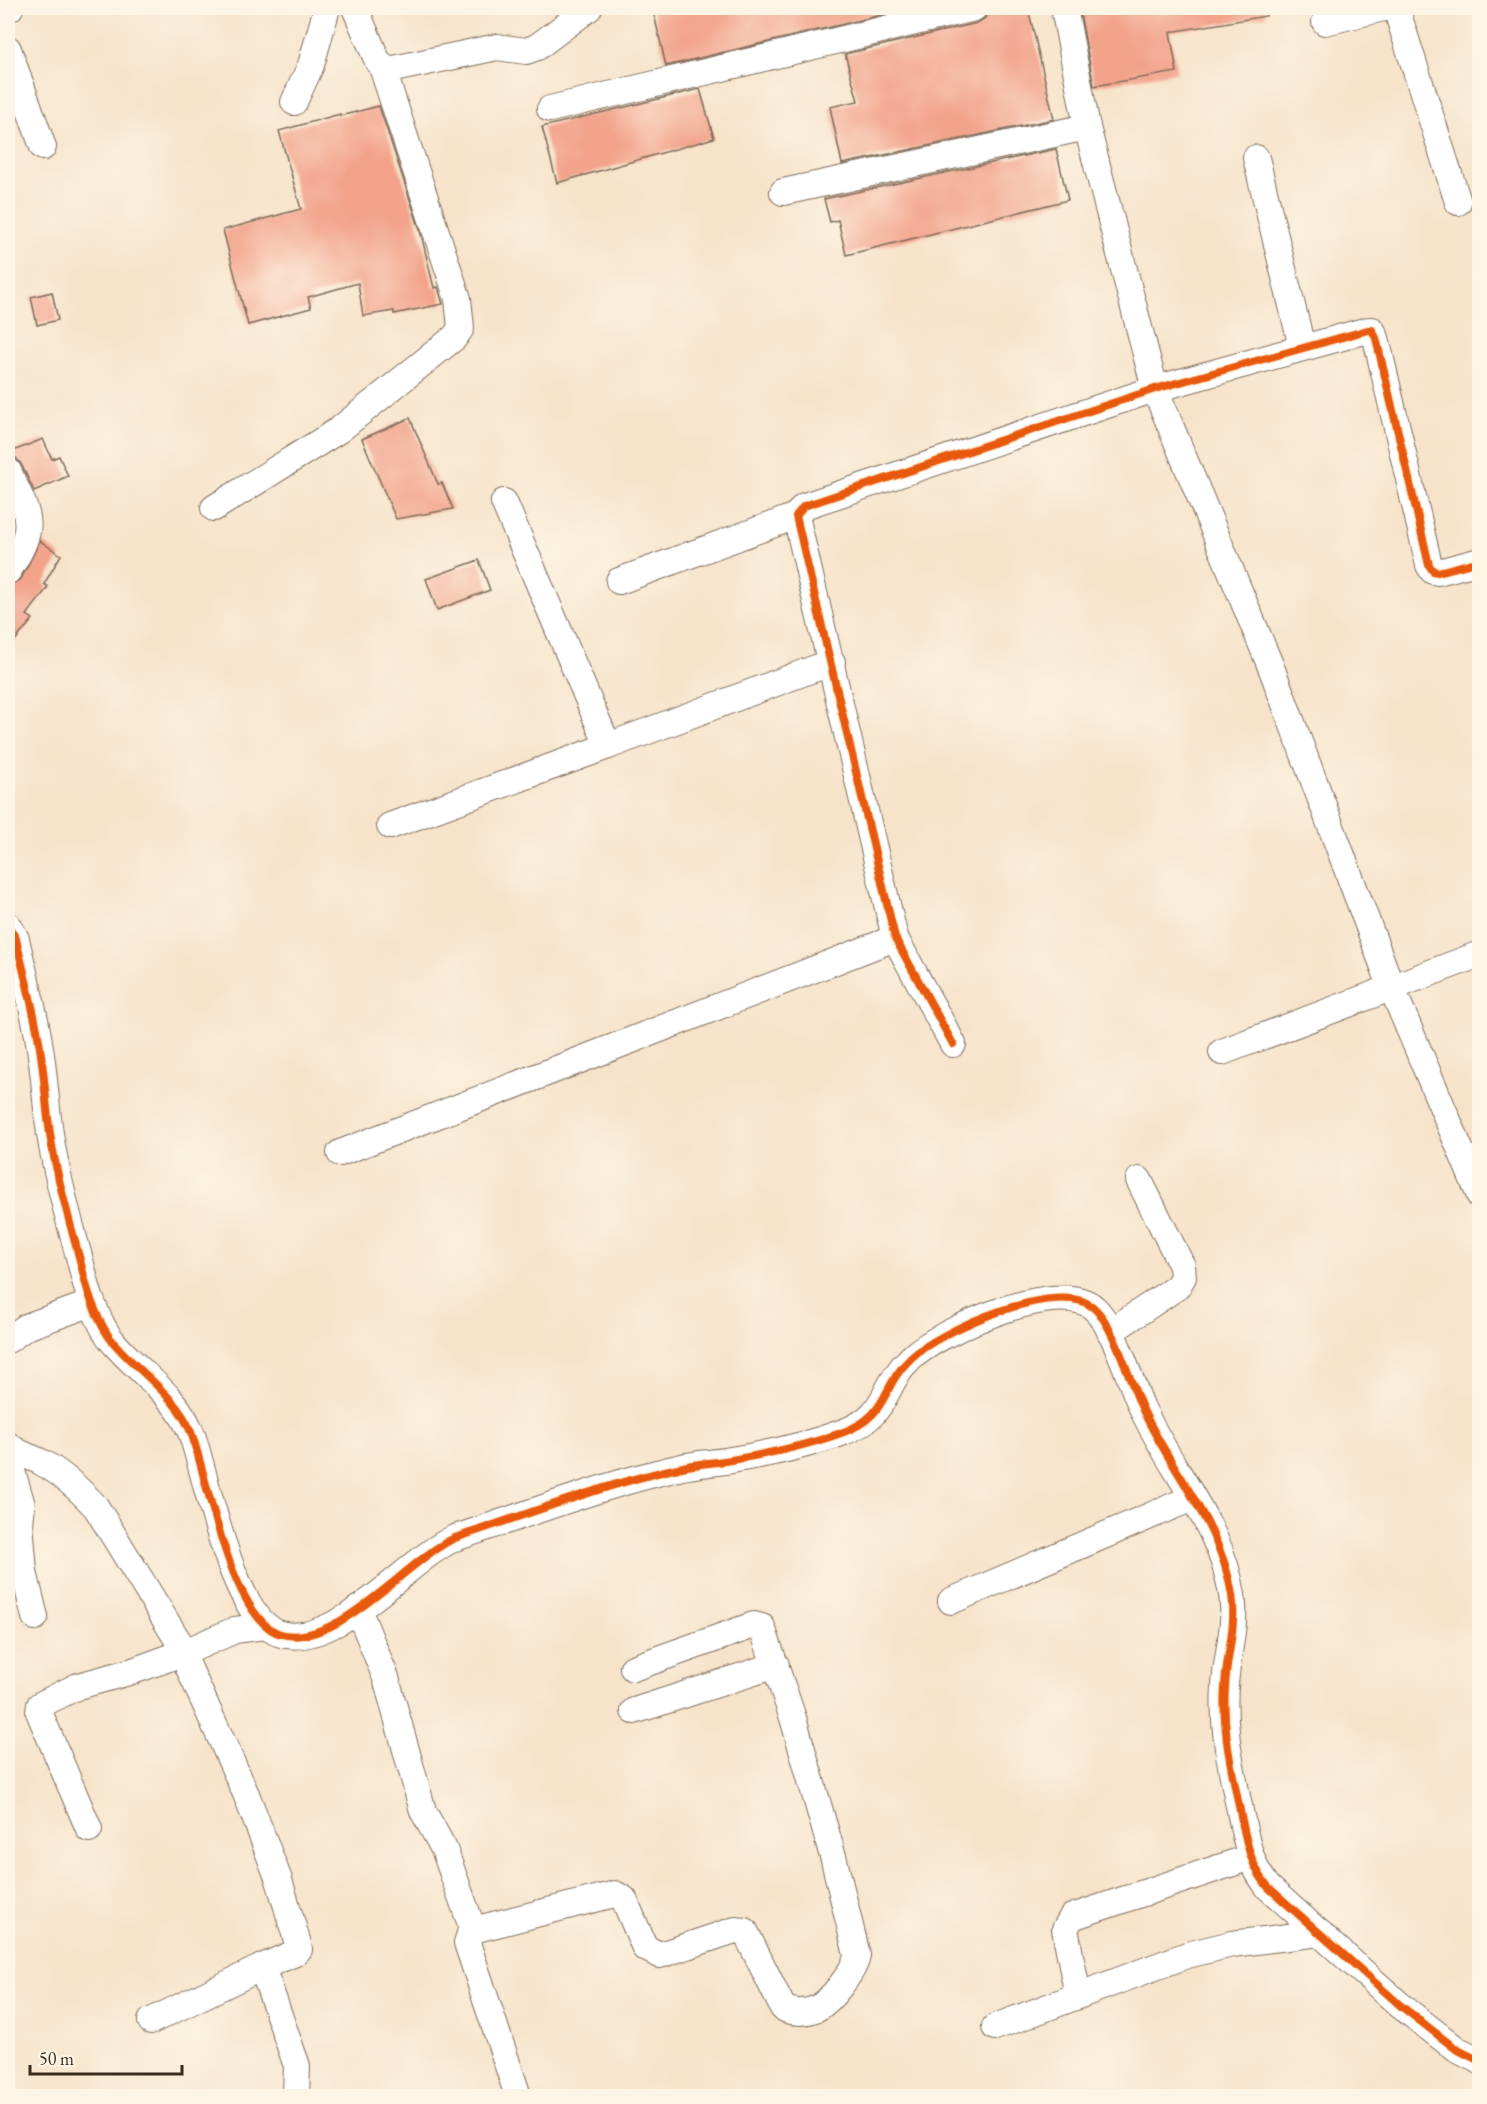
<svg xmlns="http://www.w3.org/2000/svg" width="1487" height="2104" font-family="'EB Garamond',serif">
	<rect width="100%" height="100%" fill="#fcf5e5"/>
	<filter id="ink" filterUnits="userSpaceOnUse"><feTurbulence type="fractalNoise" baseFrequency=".0167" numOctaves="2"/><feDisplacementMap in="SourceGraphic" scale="12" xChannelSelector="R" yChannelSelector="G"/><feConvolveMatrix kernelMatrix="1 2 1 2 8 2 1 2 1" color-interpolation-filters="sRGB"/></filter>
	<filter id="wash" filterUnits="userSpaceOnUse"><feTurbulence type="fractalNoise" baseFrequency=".008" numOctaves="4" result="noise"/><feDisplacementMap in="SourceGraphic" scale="24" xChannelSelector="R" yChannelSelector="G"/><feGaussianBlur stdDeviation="1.35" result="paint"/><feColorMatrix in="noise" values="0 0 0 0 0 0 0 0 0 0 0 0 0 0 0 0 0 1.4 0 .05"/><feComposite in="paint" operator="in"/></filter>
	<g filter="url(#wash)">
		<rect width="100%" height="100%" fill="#f7e3ca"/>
		<g id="blocks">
			<g fill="#f3a38a">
				<polygon points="665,8 911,8 666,66 653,10"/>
				<polygon points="989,8 1028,8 1054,119 842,164 830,107 858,101 845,54 977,23 985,18"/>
				<polygon points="1079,8 1265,8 1266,16 1170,32 1177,72 1094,86"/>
				<polygon points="700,89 714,138 557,183 542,127"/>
				<polygon points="379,106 420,230 434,288 438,287 443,304 394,314 394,311 363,316 358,283 308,297 311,308 248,325 223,230 301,209 279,131 340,114 340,116"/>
				<polygon points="1056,149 1068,200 846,255 838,220 830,222 824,199"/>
				<polygon points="52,292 58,320 37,325 31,297"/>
				<polygon points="410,418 438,484 442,483 453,509 396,519 362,439"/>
				<polygon points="43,439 52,459 59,456 68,476 34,491 21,464 16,458 8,456 8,453"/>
				<polygon points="40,541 61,555 44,584 48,587 27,615 33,619 8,649 8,586 21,579"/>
				<polygon points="479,560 490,590 437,610 426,579"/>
			</g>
		</g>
	</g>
	<g filter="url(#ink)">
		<use href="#blocks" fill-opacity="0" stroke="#7d6b5a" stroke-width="1.5"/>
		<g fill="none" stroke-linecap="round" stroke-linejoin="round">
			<defs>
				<g id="minor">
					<polyline points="8,8 10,8"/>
					<polyline points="355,8 378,62 389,70 497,47 526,51 537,47 589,8"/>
					<polyline points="1064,8 1087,127 1155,389 1271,667 1391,986 1480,1196"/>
					<polyline points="1396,8 1458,202"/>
					<polyline points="1325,22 1384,8"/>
					<polyline points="8,49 43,147"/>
					<polyline points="294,102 311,65 327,8"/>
					<polyline points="550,109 974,8"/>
					<polyline points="1256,158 1302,347"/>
					<polyline points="783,192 1087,127"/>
					<path d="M8,471C30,519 38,524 8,571"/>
					<polyline points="504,502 608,746 832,662"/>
					<polyline points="214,508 339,430 455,337 461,328 458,299 382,67"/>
					<polyline points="619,581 796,516"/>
					<polyline points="390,826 608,746"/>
					<path d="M8,925L16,939C24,975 35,1012 40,1048C45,1079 46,1110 51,1140C57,1178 68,1216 78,1253C83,1270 86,1289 93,1305C98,1318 104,1332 114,1343C139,1373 178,1396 192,1435C207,1478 232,1621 281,1634C339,1649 407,1559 455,1538C529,1514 602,1485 678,1468C697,1463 718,1463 737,1459C772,1453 808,1445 841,1433C891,1415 879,1388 911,1358C940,1330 1060,1277 1094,1308C1114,1325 1130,1383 1143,1410C1171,1471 1222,1526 1232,1595C1237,1626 1226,1657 1225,1687C1222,1729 1231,1766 1239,1806C1243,1825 1246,1846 1254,1864C1257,1872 1263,1880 1268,1887L1401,2006L1456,2049L1480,2061"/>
					<polyline points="953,1044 895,938 796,516 804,506 1155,389 1368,330 1372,330 1376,338 1429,565 1433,571 1438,572 1480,561"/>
					<polyline points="1222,1052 1480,954"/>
					<polyline points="340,1153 895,938"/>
					<polyline points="1110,1332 1177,1287 1183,1277 1182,1266 1139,1180"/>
					<polyline points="8,1340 26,1327 92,1303"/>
					<path d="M8,1445C17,1454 29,1456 41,1462C62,1473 80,1490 96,1507L185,1652L235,1630L266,1626"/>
					<polyline points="19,1453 12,1460 11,1468 22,1505 20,1523 24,1572 35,1617"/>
					<polyline points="951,1601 1192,1498"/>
					<path d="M358,1609L386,1678L423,1811L444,1849L472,1927L481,1928L615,1894L624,1899L645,1948L660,1955L735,1930L745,1931L783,2008C792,2013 805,2013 815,2009C829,2004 856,1969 857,1955L834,1860L793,1718L762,1627L754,1625L633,1668"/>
					<polyline points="182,1653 246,1794 279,1880 298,1944 299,1949 295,1953 262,1967 297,2066 296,2096"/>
					<polyline points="634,1711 776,1665"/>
					<polyline points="89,1829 39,1712 40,1705 78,1686 133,1671 185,1652"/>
					<polyline points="472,1927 467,1943 518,2096"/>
					<polyline points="1078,1996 1065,1929 1072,1917 1251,1857"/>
					<polyline points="151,2021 262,1967"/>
					<polyline points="995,2027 1187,1955 1232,1944 1320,1933"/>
				</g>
			</defs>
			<use href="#minor" stroke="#7d6b5a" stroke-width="28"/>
			<use href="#minor" stroke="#fff" stroke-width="26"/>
			<defs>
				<g id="cycleway">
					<path d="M8,925L16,939C24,975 35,1012 40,1048C45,1079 46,1110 51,1140C57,1178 68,1216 78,1253C83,1270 86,1289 93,1305C98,1318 104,1332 114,1343C139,1373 178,1396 192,1435C207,1478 232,1621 281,1634C339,1649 407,1559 455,1538C529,1514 602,1485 678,1468C697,1463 718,1463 737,1459C772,1453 808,1445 841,1433C891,1415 879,1388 911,1358C940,1330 1060,1277 1094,1308C1114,1325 1130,1383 1143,1410C1171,1471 1222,1526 1232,1595C1237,1626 1226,1657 1225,1687C1222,1729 1231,1766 1239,1806C1243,1825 1246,1846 1254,1864C1257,1872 1263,1880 1268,1887L1401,2006L1456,2049L1480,2061"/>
					<polyline points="953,1044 895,938 796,516 804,506 1155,389 1368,330 1372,330 1376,338 1429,565 1433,571 1438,572 1480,561"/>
				</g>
			</defs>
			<use href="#cycleway" stroke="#fcf5e5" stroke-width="11"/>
			<use href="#cycleway" stroke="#e8590c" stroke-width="8"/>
		</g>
	</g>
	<rect width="1487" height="2104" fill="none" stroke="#fcf5e5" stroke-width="30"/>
	<path d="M30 2065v9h152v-9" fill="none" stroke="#3b2a1e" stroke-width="3"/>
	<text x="39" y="2065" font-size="18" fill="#3b2a1e" stroke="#fcf5e5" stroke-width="4.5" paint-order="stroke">50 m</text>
</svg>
